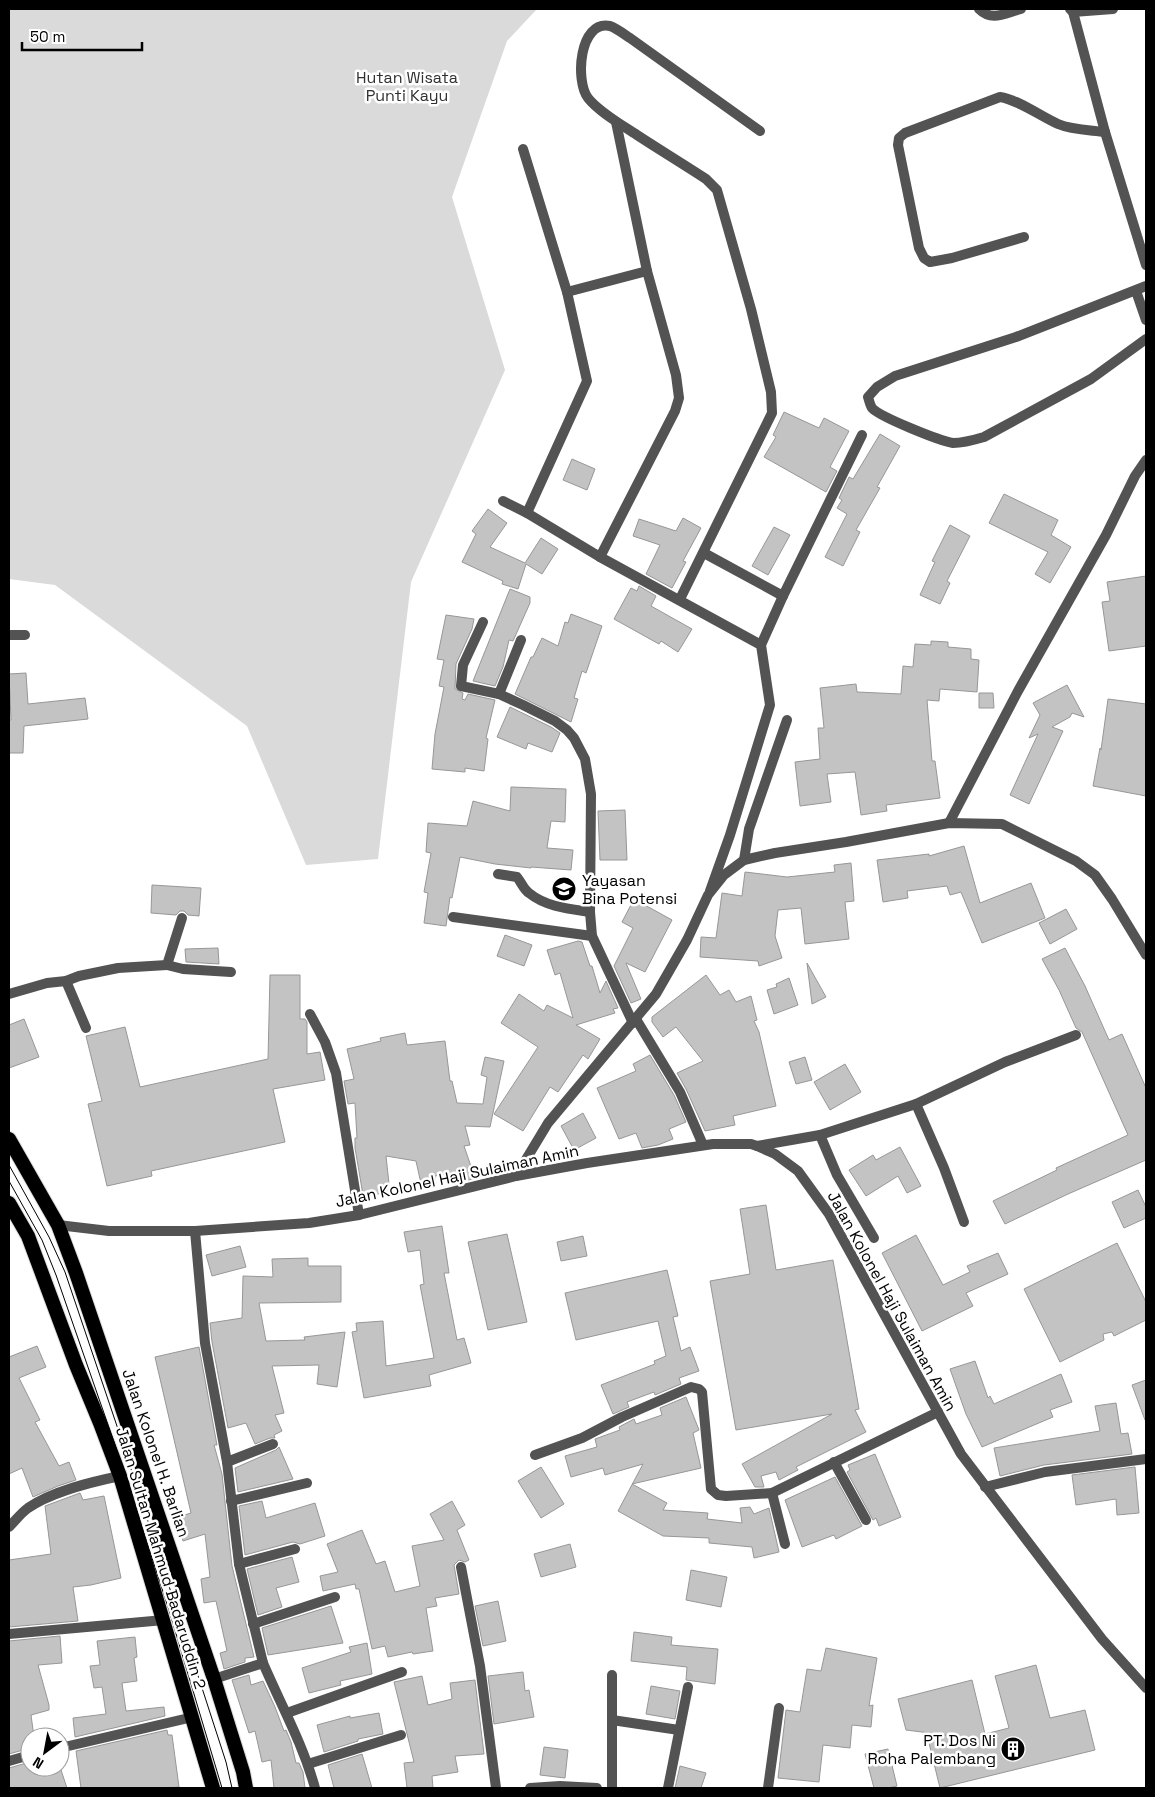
<svg xmlns="http://www.w3.org/2000/svg" width="1155" height="1797" font-family="'Space Grotesk',sans-serif">
	<rect width="100%" height="100%" fill="#fff"/>
	<polygon fill="#dadada" points="9,9 537,9 507,41 452,197 505,370 411,582 378,859 306,865 247,726 55,585 9,579"/>
	<g fill="#c3c3c3" stroke="#979797">
		<polygon points="784,412 819,428 824,418 849,431 830,467 837,471 826,492 764,457 776,437 773,435"/>
		<polygon points="880,434 900,446 877,487 880,488 856,530 860,532 843,566 825,557 847,514 837,508 842,500 839,498 849,477 853,479"/>
		<polygon points="572,459 595,469 587,490 563,480"/>
		<polygon points="1004,494 1058,520 1051,535 1071,547 1050,583 1035,574 1048,552 989,523"/>
		<polygon points="488,509 507,523 490,547 525,563 541,538 558,549 542,574 526,564 518,589 502,584 503,581 462,562 476,534 472,531"/>
		<polygon points="683,518 701,528 683,561 686,562 672,588 646,574 660,545 633,536 639,519 676,531"/>
		<polygon points="950,525 970,536 947,581 950,583 940,604 920,595 935,562 932,561"/>
		<polygon points="774,527 790,535 768,575 752,566"/>
		<polygon points="1146,576 1146,646 1109,651 1102,602 1110,601 1107,582"/>
		<polygon points="639,586 656,596 651,606 692,629 678,652 661,641 659,644 614,619 631,588 637,591"/>
		<polygon points="510,589 530,597 530,603 513,641 509,640 503,667 495,686 473,681"/>
		<polygon points="571,614 602,626 586,673 582,671 574,698 578,699 571,722 515,694 531,657 533,657 542,638 558,646 565,622 568,623"/>
		<polygon points="446,615 474,619 472,629 456,664 455,689 463,693 462,699 465,700 468,694 495,700 486,738 488,739 484,771 465,768 465,772 432,769 435,734 444,687 439,686 444,660 437,659"/>
		<polygon points="931,641 948,642 948,647 971,649 971,659 979,660 977,692 940,689 939,701 927,700 932,761 935,761 940,798 886,805 887,811 861,815 855,772 827,774 831,802 800,806 795,762 820,759 818,728 824,728 820,688 856,684 857,692 901,694 903,666 913,667 915,644 931,645"/>
		<polygon points="26,673 28,704 85,698 88,719 24,726 23,753 9,753 9,720 11,720 9,674"/>
		<polygon points="1067,685 1084,717 1072,713 1070,717 1052,727 1063,731 1029,804 1010,795 1038,734 1029,738 1040,715 1033,703"/>
		<polygon points="979,693 993,693 994,708 979,708"/>
		<polygon points="1108,699 1146,704 1146,796 1093,786 1100,748 1101,750"/>
		<polygon points="510,707 551,727 560,733 552,752 528,743 526,749 497,737"/>
		<polygon points="511,787 566,789 565,822 551,821 547,848 573,850 571,870 531,867 531,868 495,864 460,857 452,898 450,897 446,926 424,923 428,893 424,892 431,853 426,852 428,823 467,826 473,801 510,811"/>
		<polygon points="625,810 627,860 600,860 598,811"/>
		<polygon points="964,846 980,903 1031,883 1045,918 982,943 961,892 950,895 947,886 907,891 908,898 883,902 877,860 929,854 929,856"/>
		<polygon points="851,863 854,901 845,902 849,939 805,944 801,908 778,910 775,936 782,958 759,966 758,961 700,957 701,937 716,938 722,893 742,896 745,872 787,877 835,872 834,865"/>
		<polygon points="152,885 201,888 199,916 188,915 184,911 180,911 176,915 151,913"/>
		<polygon points="634,899 672,920 645,972 626,963 641,999 631,1003 614,966 633,928 622,922"/>
		<polygon points="1066,909 1077,929 1050,944 1039,923"/>
		<polygon points="505,935 532,945 524,966 497,956"/>
		<polygon points="578,941 582,942 590,966 592,966 600,993 606,981 618,1008 613,1009 615,1013 576,1025 600,1039 588,1059 583,1055 558,1092 550,1087 523,1131 494,1114 538,1047 501,1023 519,994 544,1011 547,1005 573,1018 560,973 555,975 547,950"/>
		<polygon points="218,948 219,964 186,962 185,949"/>
		<polygon points="1065,948 1085,986 1109,1040 1122,1034 1146,1088 1146,1160 1068,1194 1005,1224 993,1201 1057,1170 1056,1168 1128,1135 1082,1032 1076,1028 1059,990 1042,959"/>
		<polygon points="807,963 826,997 812,1004"/>
		<polygon points="270,975 300,975 300,1019 305,1019 307,1022 307,1054 320,1052 325,1080 273,1089 285,1142 151,1171 152,1176 107,1186 88,1104 102,1101 86,1036 125,1027 140,1087 268,1059"/>
		<polygon points="706,975 720,995 729,990 736,1002 751,996 757,1020 754,1021 759,1032 776,1106 733,1116 735,1125 705,1131 686,1089 677,1073 703,1061 676,1027 663,1037 652,1022 652,1017"/>
		<polygon points="789,978 798,1005 774,1014 767,990 777,987 776,984"/>
		<polygon points="24,1019 39,1057 9,1068 9,1025"/>
		<polygon points="405,1033 407,1045 445,1041 450,1081 452,1081 457,1103 483,1104 487,1077 481,1075 485,1057 504,1061 490,1127 465,1126 470,1145 464,1146 475,1178 455,1184 452,1173 435,1176 436,1185 422,1188 416,1161 386,1156 390,1193 363,1195 355,1148 355,1138 357,1138 355,1103 348,1104 344,1081 354,1079 347,1049 381,1041 380,1038"/>
		<polygon points="650,1055 674,1095 686,1122 669,1129 673,1139 658,1145 642,1148 636,1133 619,1139 597,1088 636,1071 633,1064"/>
		<polygon points="805,1057 812,1080 796,1084 789,1062"/>
		<polygon points="845,1064 861,1092 830,1110 814,1082"/>
		<polygon points="583,1113 596,1138 574,1150 561,1126"/>
		<polygon points="900,1147 921,1186 907,1193 898,1176 866,1196 849,1170 873,1155 876,1160"/>
		<polygon points="1138,1190 1146,1207 1146,1218 1124,1228 1112,1202"/>
		<polygon points="766,1205 776,1270 833,1260 859,1409 855,1410 866,1432 796,1467 798,1470 779,1480 776,1472 761,1476 764,1487 755,1487 742,1464 832,1414 736,1430 710,1281 750,1274 740,1209"/>
		<polygon points="442,1226 449,1273 444,1273 457,1340 464,1338 471,1363 429,1375 431,1386 364,1398 352,1332 357,1331 356,1323 383,1321 386,1366 434,1358 420,1285 424,1284 420,1250 408,1252 404,1232"/>
		<polygon points="507,1234 527,1322 488,1330 468,1242"/>
		<polygon points="916,1235 943,1285 970,1272 967,1266 998,1253 1008,1274 966,1293 973,1306 922,1331 882,1253"/>
		<polygon points="583,1236 587,1256 561,1261 557,1242"/>
		<polygon points="1117,1243 1146,1302 1146,1320 1114,1336 1112,1332 1103,1334 1104,1340 1060,1362 1024,1289"/>
		<polygon points="240,1246 246,1267 212,1276 206,1255"/>
		<polygon points="308,1258 308,1266 341,1266 341,1302 259,1303 266,1341 305,1340 304,1337 345,1332 337,1387 317,1384 319,1365 272,1366 284,1413 275,1415 282,1431 274,1435 275,1438 270,1438 255,1444 246,1423 228,1428 212,1342 210,1323 242,1318 243,1276 273,1277 272,1259"/>
		<polygon points="667,1270 678,1316 673,1317 681,1351 690,1347 699,1371 679,1378 681,1384 655,1395 654,1392 627,1402 629,1407 613,1414 601,1385 655,1364 654,1361 666,1356 658,1321 576,1340 565,1293"/>
		<polygon points="37,1346 46,1367 19,1378 40,1420 35,1422 59,1466 69,1462 76,1480 58,1486 33,1497 22,1468 9,1474 9,1357"/>
		<polygon points="199,1347 217,1445 214,1445 222,1474 232,1566 254,1657 245,1658 245,1662 224,1669 220,1653 227,1651 216,1601 204,1603 201,1579 210,1577 205,1534 183,1541 175,1518 191,1513 155,1357"/>
		<polygon points="975,1361 988,1398 990,1396 994,1404 1061,1374 1072,1402 1050,1410 1053,1417 982,1447 966,1414 950,1369"/>
		<polygon points="1146,1380 1146,1420 1145,1420 1132,1385"/>
		<polygon points="686,1397 699,1430 693,1433 701,1468 632,1484 667,1503 663,1510 708,1513 707,1519 742,1523 740,1508 750,1507 754,1514 769,1508 779,1552 754,1558 752,1547 709,1543 709,1538 663,1536 618,1511 643,1464 605,1475 603,1468 571,1477 565,1456 597,1447 595,1439 620,1430 619,1427 634,1419 636,1424 662,1415 660,1408"/>
		<polygon points="1116,1403 1121,1434 1128,1433 1132,1454 1044,1465 1000,1476 994,1448 1100,1431 1095,1406"/>
		<polygon points="279,1447 293,1479 238,1492 235,1468 276,1450"/>
		<polygon points="875,1454 901,1517 879,1526 876,1518 873,1520 847,1472 850,1470 848,1465"/>
		<polygon points="541,1467 564,1504 541,1518 518,1481"/>
		<polygon points="1135,1467 1139,1513 1117,1515 1116,1499 1076,1505 1072,1475"/>
		<polygon points="835,1477 862,1526 836,1539 834,1535 802,1547 785,1500"/>
		<polygon points="80,1493 83,1500 104,1496 121,1578 91,1585 73,1587 78,1621 9,1627 9,1560 51,1554 45,1506"/>
		<polygon points="262,1501 266,1518 315,1503 325,1536 300,1544 293,1542 245,1555 239,1506"/>
		<polygon points="452,1501 465,1525 457,1530 469,1560 465,1562 459,1560 454,1565 459,1594 435,1598 437,1606 426,1608 433,1651 413,1654 412,1652 388,1657 385,1646 372,1649 359,1589 356,1589 355,1584 323,1591 320,1576 338,1572 327,1544 362,1530 376,1564 385,1561 395,1592 420,1586 412,1546 444,1540 430,1514"/>
		<polygon points="570,1544 576,1567 541,1577 534,1554"/>
		<polygon points="292,1557 299,1582 276,1588 282,1607 258,1615 247,1569"/>
		<polygon points="691,1570 727,1577 721,1607 686,1600"/>
		<polygon points="498,1601 506,1641 483,1646 475,1606"/>
		<polygon points="331,1606 343,1643 268,1655 262,1628"/>
		<polygon points="634,1632 672,1637 671,1645 718,1649 715,1684 686,1680 687,1667 631,1661"/>
		<polygon points="60,1636 62,1663 38,1665 49,1705 49,1710 31,1715 34,1737 30,1737 30,1748 9,1754 9,1641"/>
		<polygon points="135,1637 137,1657 134,1658 137,1681 122,1683 126,1711 164,1707 165,1716 75,1737 73,1718 106,1714 102,1687 94,1688 90,1666 100,1665 97,1641"/>
		<polygon points="367,1643 372,1674 340,1681 341,1685 309,1693 302,1668 351,1652 349,1647"/>
		<polygon points="826,1648 877,1658 869,1706 873,1705 871,1727 852,1725 850,1748 823,1745 819,1782 778,1778 786,1710 800,1712 807,1669 821,1671"/>
		<polygon points="1036,1665 1050,1718 1085,1710 1095,1750 940,1788 928,1739 946,1735 906,1730 898,1699 972,1680 985,1734 1009,1728 995,1676"/>
		<polygon points="523,1672 525,1691 529,1690 534,1717 494,1724 488,1676"/>
		<polygon points="249,1675 251,1685 263,1681 275,1707 284,1731 286,1730 291,1742 296,1763 299,1763 303,1772 305,1788 274,1788 271,1760 262,1762 255,1731 249,1733 232,1680"/>
		<polygon points="422,1676 428,1705 452,1699 450,1683 475,1680 484,1754 455,1756 458,1772 432,1776 433,1788 407,1788 404,1763 414,1762 394,1682"/>
		<polygon points="651,1686 680,1691 675,1719 646,1714"/>
		<polygon points="379,1713 383,1734 358,1739 358,1741 324,1752 317,1725 350,1716 350,1718"/>
		<polygon points="167,1730 168,1735 172,1735 179,1787 169,1788 81,1788 76,1751"/>
		<polygon points="544,1747 568,1750 565,1778 540,1775"/>
		<polygon points="888,1749 897,1786 888,1788 874,1788 865,1754"/>
		<polygon points="362,1754 372,1788 334,1788 328,1765"/>
		<polygon points="30,1762 30,1767 60,1767 67,1788 9,1788 9,1768"/>
		<polygon points="680,1766 706,1773 701,1788 675,1788"/>
	</g>
	<g fill="none" stroke-linecap="round" stroke-linejoin="round">
		<defs>
			<g id="trunk">
				<polyline points="9,1139 58,1225 76,1273 214,1679 243,1772 246,1788"/>
				<polyline points="9,1203 28,1236 76,1365 100,1423 120,1476 213,1788"/>
			</g>
		</defs>
		<use href="#trunk" stroke="#dbdbdb" stroke-width="16"/>
		<g stroke="#535353" stroke-width="10">
			<path d="M979,9C992,22 1005,13 1021,9"/>
			<polyline points="1070,9 1073,12 1105,132 1146,265"/>
			<polyline points="1073,12 1113,9"/>
			<polyline points="523,149 567,292 587,381 527,513"/>
			<path d="M1024,237L952,258L930,262L924,258L919,248L898,145L899,138L905,133L1000,97C1019,100 1040,116 1058,124C1072,130 1090,130 1105,132"/>
			<path d="M1146,286L1016,337L895,376L877,387L868,397C869,400 870,405 872,408C880,417 940,441 953,443C963,443 974,440 984,437L1091,379L1146,339"/>
			<polyline points="1136,291 1146,320"/>
			<polyline points="567,292 647,271"/>
			<polyline points="503,501 527,513 600,557 761,645 770,705 730,835 710,891"/>
			<polyline points="704,553 783,596"/>
			<polyline points="600,557 675,411 679,398 676,375 647,271 616,122"/>
			<path d="M680,599L772,413L771,392L751,309L717,190L706,179C683,164 660,150 637,135C622,125 599,112 588,98C575,81 579,20 610,26C616,28 624,34 630,38L760,131"/>
			<polyline points="483,622 463,665 461,686 499,694 523,705 555,721 567,730 574,738 585,759 591,794 590,912 592,936 633,1023"/>
			<polyline points="9,635 25,635"/>
			<polyline points="761,645 783,596 862,435"/>
			<polyline points="499,694 521,640"/>
			<polyline points="949,823 1018,691 1106,535 1135,476 1146,460"/>
			<polyline points="744,860 749,829 787,720"/>
			<path d="M498,874L517,877C521,882 524,890 529,893C546,907 570,909 590,912"/>
			<polyline points="453,917 592,936"/>
			<polyline points="167,965 183,969 231,972"/>
			<polyline points="66,981 86,1028"/>
			<polyline points="9,994 47,983 66,981 79,976 118,968 167,965 182,918"/>
			<polyline points="310,1014 325,1042 336,1073 359,1215"/>
			<polyline points="636,1019 680,1092 703,1145"/>
			<polyline points="916,1104 944,1168 964,1222"/>
			<polyline points="820,1135 837,1175 874,1238"/>
			<polyline points="757,1146 820,1135 916,1104 1005,1062 1076,1035"/>
			<polyline points="195,1231 205,1343 227,1462 239,1564 263,1663"/>
			<polyline points="535,1455 582,1438 622,1417 691,1387 699,1389 702,1392 711,1489 718,1495 726,1496 772,1493 938,1412"/>
			<polyline points="227,1462 273,1444"/>
			<polyline points="834,1462 866,1520"/>
			<polyline points="985,1487 1045,1472 1146,1459"/>
			<polyline points="772,1493 785,1544"/>
			<polyline points="231,1501 307,1483"/>
			<path d="M9,1527C15,1521 21,1513 28,1508C53,1491 91,1482 120,1476"/>
			<polyline points="239,1564 295,1549"/>
			<polyline points="461,1567 480,1666 496,1788"/>
			<polyline points="253,1624 335,1597"/>
			<polyline points="9,1634 164,1620"/>
			<polyline points="612,1675 612,1788"/>
			<path d="M214,1679L263,1663C281,1705 303,1744 315,1788"/>
			<polyline points="287,1713 402,1672"/>
			<polyline points="612,1720 679,1730"/>
			<polyline points="60,1748 193,1717"/>
			<polyline points="9,1761 30,1755"/>
			<polyline points="308,1764 401,1735"/>
			<polyline points="530,1788 560,1786 597,1788"/>
			<polyline points="668,1788 688,1687"/>
			<polyline points="768,1788 779,1708"/>
		</g>
		<g stroke="#535353" stroke-width="10">
			<polyline points="516,1176 548,1123 656,994 687,940 708,895 724,875 744,860 775,853 846,842 949,823 1002,824 1076,861 1095,875 1112,899 1146,955"/>
			<polyline points="58,1225 109,1231 195,1231 309,1223 359,1215 516,1176 587,1163 713,1144 751,1144 757,1146 775,1154 798,1171 829,1214 961,1454 1102,1639 1146,1688"/>
		</g>
		<use href="#trunk" stroke="#000" stroke-width="14"/>
		<g stroke="#000" stroke-width="1">
			<polyline points="9,1165 49,1237 65,1272 121,1438 226,1762 232,1788"/>
			<polyline points="9,1181 42,1240 56,1275 114,1442 169,1610 222,1788"/>
		</g>
	</g>
	<defs>
		<symbol id="school-disc" viewBox="-11 -11 22 22"><circle r="9.5" fill="#000" stroke="#fff"/><path d="M0-5L7-2L0 1L-7-2ZM-4 1L0 2.5L4 1V4Q0 6-4 4Z" fill="#fff"/></symbol>
		<symbol id="building-disc" viewBox="-11 -11 22 22"><circle r="9.5" fill="#000" stroke="#fff"/><path d="M-4-6H4V6H1V3H-1V6H-4ZM-2.5-4.3h1.7v1.8h-1.7ZM.8-4.3h1.7v1.8H.8ZM-2.5-1h1.7V.8h-1.7ZM.8-1h1.7V.8H.8Z" fill="#fff"/></symbol>
	</defs>
	<g fill-rule="evenodd">
		<use href="#school-disc" x="550" y="875" width="28" height="28"/>
		<use href="#building-disc" x="999" y="1735" width="28" height="28"/>
	</g>
	<g text-anchor="middle" dominant-baseline="central" stroke-width="5" stroke-linejoin="round" paint-order="stroke">
		<g font-size="16" fill="#313131" stroke="#fff">
			<text x="407" y="77">Hutan Wisata<tspan x="407" dy="18">Punti Kayu</tspan></text>
		</g>
		<g font-size="16" fill="#000" stroke="#fff" text-anchor="start">
			<text x="582" y="880">Yayasan<tspan x="582" dy="18">Bina Potensi</tspan></text>
			<text x="996" y="1740" text-anchor="end">PT. Dos Ni<tspan x="996" dy="18">Roha Palembang</tspan></text>
		</g>
		<g font-size="16" fill="#000" stroke="#fff">
			<text transform="translate(457 1176) rotate(-12)">Jalan Kolonel Haji Sulaiman Amin</text>
			<text transform="translate(892 1301) rotate(61)">Jalan Kolonel Haji Sulaiman Amin</text>
			<text transform="translate(156 1453) rotate(71)">Jalan Kolonel H. Barlian</text>
			<text transform="translate(161 1558) rotate(73)">Jalan Sultan Mahmud Badaruddin 2</text>
		</g>
	</g>
	<rect width="1155" height="1797" fill="none" stroke="#000000" stroke-width="20"/>
	<g transform="translate(45 1752) rotate(212)"><circle r="24" fill="#ffffff" stroke="#999999"/>
	<path d="M0-4L9 19L0 12L-9 19Z" fill="#000000"/>
	<text y="-8" font-size="14" font-weight="bold" text-anchor="middle" fill="#000000">N</text>
	</g>
	<path d="M22 42v8h120v-8" fill="none" stroke="#000000" stroke-width="2.5"/>
	<text x="30" y="42" font-size="15" fill="#000000" stroke="#ffffff" stroke-width="4" paint-order="stroke">50 m</text>
</svg>
